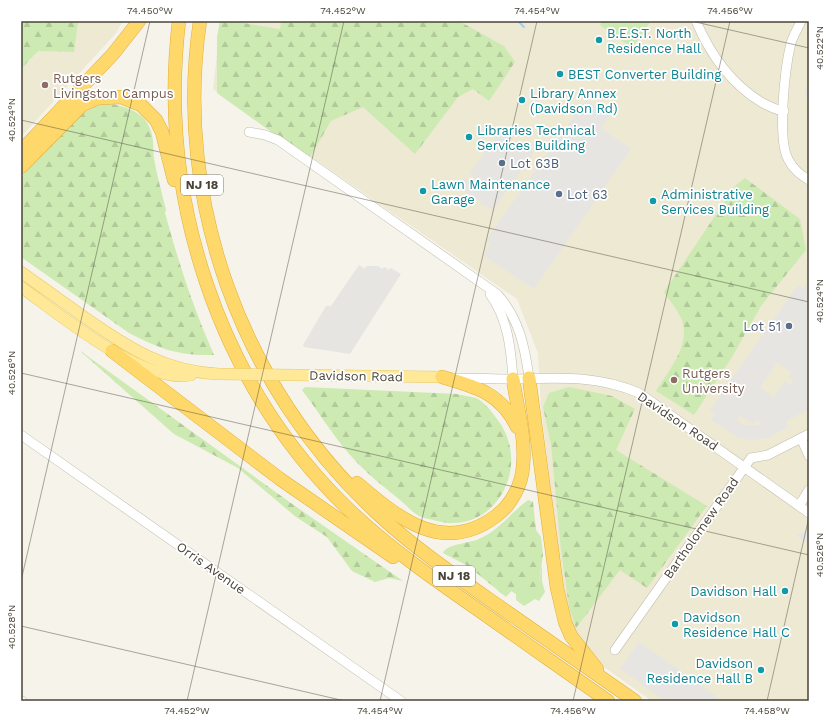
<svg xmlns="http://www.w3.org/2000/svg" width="830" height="722" font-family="'Work Sans',sans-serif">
	<defs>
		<pattern id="forest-firs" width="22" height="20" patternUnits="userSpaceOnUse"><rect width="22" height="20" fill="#cdeab2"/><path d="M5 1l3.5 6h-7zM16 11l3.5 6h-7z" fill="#b2ca9a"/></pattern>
	</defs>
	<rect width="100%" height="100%" fill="#f5f3ea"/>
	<g fill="#eee9d3">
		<polygon points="21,21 123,21 116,33 21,137"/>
		<polygon points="221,21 809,21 809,701 652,701 604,667 584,645 572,624 567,606 557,541 541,407 538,353 517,299 213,89"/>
	</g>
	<g fill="#cdeab2">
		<polygon points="600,21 651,21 632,48 600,25 602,22"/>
		<polygon points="542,564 542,581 545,592 539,601 535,599 524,606 516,600 516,594 511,591 517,585 539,581"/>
	</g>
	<g fill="url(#forest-firs)">
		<polygon points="21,21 75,21 78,23 74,52 38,51 21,69"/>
		<polygon points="220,21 241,21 244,23 280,29 281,21 459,21 504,46 515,62 489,101 473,89 458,97 415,154 363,107 331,121 309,159 217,93 217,37"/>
		<path d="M104,103C123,105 145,111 151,131C154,140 153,150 154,159C157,176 162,193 166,210L165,213C179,264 193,307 214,355C179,356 160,349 129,333L21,257V177L82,113Z"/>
		<path d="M745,178L800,219L806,250L761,306L732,357L694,415L656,391C669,370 692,344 681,318C677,309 669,300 664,292L735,186Z"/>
		<polygon points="79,350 295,506 403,581 389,578 375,582 352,571 327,537 296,517 238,468 174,434"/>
		<path d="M305,387L457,394C464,396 472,396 478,399C486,404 492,412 497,419C534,466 494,539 433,520C429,519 423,518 419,516C412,512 406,505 400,500C383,486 366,473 351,456C333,436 318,411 302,390Z"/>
		<polygon points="569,387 612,396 635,409 616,450 707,506 647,588 620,570 576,628 569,607 561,550 551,445 543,407 549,393"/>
		<path d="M528,500L533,502L536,530L541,537L543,555L539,581L535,587L527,590L517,585L506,597L468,566L443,553C446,544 471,543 479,539C499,530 512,512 528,500Z"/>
	</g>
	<g fill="#e7e5e1" fill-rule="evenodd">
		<polygon points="809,76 809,98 804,97"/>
		<polygon points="586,99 610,116 601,128 631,149 534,289 483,255 490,244 486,240"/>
		<polygon points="501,129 513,137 511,141 515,143 516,141 534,153 493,210 481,204 481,202 472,196 470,196 460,187 465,179 470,182 474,176 470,173"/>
		<polygon points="359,265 365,269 366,266 378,266 382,269 385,267 388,270 391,268 401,274 350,354 304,347 303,345 326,306 331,306"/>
		<path d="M806,284L809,286V416L806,411L786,421L788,427L767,438L751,440L737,437L711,420L715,415L709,411L798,285L803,288ZM777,363L791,372L789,377L793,380L790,385L785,381L774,397L760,387ZM740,416L753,424L757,420L762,424L753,426L744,425L737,421Z"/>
		<polygon points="809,529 809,545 796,535"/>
		<polygon points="639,642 723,701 666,701 620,669"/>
	</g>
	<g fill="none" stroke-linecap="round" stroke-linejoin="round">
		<polyline stroke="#a5cdf3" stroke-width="2" points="518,21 524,27"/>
		<defs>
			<g id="minor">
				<path d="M696,21C710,54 730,83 761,102C769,106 775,110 784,111"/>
				<path d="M801,21C798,28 793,36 791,43C785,67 777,138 788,159C793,169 800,175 809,180"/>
				<path d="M249,132L265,135L278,140L497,294C519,318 525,347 529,378"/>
				<path d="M490,294C508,319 511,349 513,379"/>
				<path d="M455,378C475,378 494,379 513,379C559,378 596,375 639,393L809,513"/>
				<polyline points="21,435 401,701"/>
				<polyline points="801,438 809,456"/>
				<polyline points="799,506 809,490"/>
				<polyline points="615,650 751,458 768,455 809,434"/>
				<polyline points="21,701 22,701"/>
			</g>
			<g id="major">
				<path d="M21,272C42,287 63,302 84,317C127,347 165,372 219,374"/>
				<path d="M21,287C59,314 144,385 191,375"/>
				<polyline points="295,375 442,377"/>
			</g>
			<g id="highway">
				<path d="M179,21C158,197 217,380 345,506C385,545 431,577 477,609C521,640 564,670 608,701"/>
				<path d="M200,21C173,201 243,389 376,512C414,548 457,577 500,607C545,638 590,670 635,701"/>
				<polyline points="21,151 113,54 139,21"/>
				<polyline points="21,167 82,105 98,98 121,97 141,105 156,120 162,132 174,180"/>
				<polyline points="112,351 280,479 393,557"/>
				<path d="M442,377C476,387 501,393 517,427"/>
				<polyline points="529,378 557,588 565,622 571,636 597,669"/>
				<path d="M357,483C398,518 443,556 496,516C511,505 522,485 523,466C526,438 517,407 513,379"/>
			</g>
		</defs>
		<use href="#minor" stroke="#c1bbac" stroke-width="10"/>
		<use href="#major" stroke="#e7ca66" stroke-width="12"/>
		<use href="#highway" stroke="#e2af37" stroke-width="14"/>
		<use href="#minor" stroke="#fff" stroke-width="9"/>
		<use href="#major" stroke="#ffe999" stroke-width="11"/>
		<use href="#highway" stroke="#ffd86b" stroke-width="13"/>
		<defs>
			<polyline id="major-bridge" points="219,374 295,375"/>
		</defs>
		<use href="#major-bridge" stroke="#e7ca66" stroke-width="12" stroke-linecap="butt"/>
		<use href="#major-bridge" stroke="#ffe999" stroke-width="11"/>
	</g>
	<path fill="none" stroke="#494437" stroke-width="1" stroke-opacity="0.45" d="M691,21L809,48M21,120L809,302M21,373L809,555M21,581L150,21M21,626L345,701M187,701L344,21M380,701L537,21M573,701L730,21M767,701L809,517"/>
	<g fill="#0f9aa8" stroke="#fff" stroke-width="1.5">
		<circle cx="599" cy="40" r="4"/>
		<circle cx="560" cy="74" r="4"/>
		<circle cx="522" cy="100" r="4"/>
		<circle cx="469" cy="137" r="4"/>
		<circle cx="423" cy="191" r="4"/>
		<circle cx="653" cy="201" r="4"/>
		<circle cx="785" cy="591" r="4"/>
		<circle cx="675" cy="624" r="4"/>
		<circle cx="761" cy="670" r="4"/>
	</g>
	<g fill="#8d6e63" stroke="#fff" stroke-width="1.5">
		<circle cx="45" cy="85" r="4"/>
		<circle cx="674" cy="380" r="4"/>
	</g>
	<g fill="#5c6f8a" stroke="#fff" stroke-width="1.5">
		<circle cx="502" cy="163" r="4"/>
		<circle cx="559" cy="194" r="4"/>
		<circle cx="789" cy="326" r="4"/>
	</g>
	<g text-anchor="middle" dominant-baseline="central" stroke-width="3.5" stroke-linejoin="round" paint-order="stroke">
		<g fill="#fff" stroke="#807c73" stroke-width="1">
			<rect x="181" y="175" width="42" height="20" rx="3"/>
			<rect x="433" y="566" width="42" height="20" rx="3"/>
		</g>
		<g font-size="12" font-weight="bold" fill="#494437">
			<text x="202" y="185">NJ 18</text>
			<text x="454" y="576">NJ 18</text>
		</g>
		<g font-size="13" fill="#0d838f" stroke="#fff" text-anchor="start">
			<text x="607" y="33">B.E.S.T. North<tspan x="607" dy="15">Residence Hall</tspan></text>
			<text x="568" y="74">BEST Converter Building</text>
			<text x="530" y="93">Library Annex<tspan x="530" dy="15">(Davidson Rd)</tspan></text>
			<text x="477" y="130">Libraries Technical<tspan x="477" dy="15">Services Building</tspan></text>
			<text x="431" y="184">Lawn Maintenance<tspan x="431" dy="15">Garage</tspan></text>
			<text x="661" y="194">Administrative<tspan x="661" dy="15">Services Building</tspan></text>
			<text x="777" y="591" text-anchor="end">Davidson Hall</text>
			<text x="683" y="617">Davidson<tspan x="683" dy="15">Residence Hall C</tspan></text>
			<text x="753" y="663" text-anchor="end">Davidson<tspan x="753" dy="15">Residence Hall B</tspan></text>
		</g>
		<g font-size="13" fill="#785e54" stroke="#fff" text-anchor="start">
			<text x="53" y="78">Rutgers<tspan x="53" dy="15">Livingston Campus</tspan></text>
			<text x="682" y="373">Rutgers<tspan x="682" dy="15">University</tspan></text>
		</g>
		<g font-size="13" fill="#4e5e75" stroke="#fff" text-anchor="start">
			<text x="510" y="163">Lot 63B</text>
			<text x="567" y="194">Lot 63</text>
			<text x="781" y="326" text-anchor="end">Lot 51</text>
		</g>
		<g font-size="13" fill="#494437" stroke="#fff">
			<text transform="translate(356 376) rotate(1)">Davidson Road</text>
			<text transform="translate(678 421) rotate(34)">Davidson Road</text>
			<text transform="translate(701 528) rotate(-55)">Bartholomew Road</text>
			<text transform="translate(211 568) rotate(35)">Orris Avenue</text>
		</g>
	</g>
	<rect width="830" height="722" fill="none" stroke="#ffffff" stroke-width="44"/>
	<rect x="22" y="22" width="786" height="678" fill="none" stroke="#494437" stroke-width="1.5"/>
	<g font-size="10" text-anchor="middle" fill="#494437">
		<text x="150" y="14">74.450°W</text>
		<text x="343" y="14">74.452°W</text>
		<text x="537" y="14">74.454°W</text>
		<text x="730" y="14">74.456°W</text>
		<text transform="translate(819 48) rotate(-90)" y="4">40.522°N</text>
		<text transform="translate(11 120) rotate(-90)" y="4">40.524°N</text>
		<text transform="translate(819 301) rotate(-90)" y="4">40.524°N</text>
		<text transform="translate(11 373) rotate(-90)" y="4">40.526°N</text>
		<text transform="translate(819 555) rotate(-90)" y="4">40.526°N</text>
		<text transform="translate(11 627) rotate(-90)" y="4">40.528°N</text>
		<text x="187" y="714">74.452°W</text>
		<text x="380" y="714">74.454°W</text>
		<text x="573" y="714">74.456°W</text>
		<text x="767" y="714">74.458°W</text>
	</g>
</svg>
